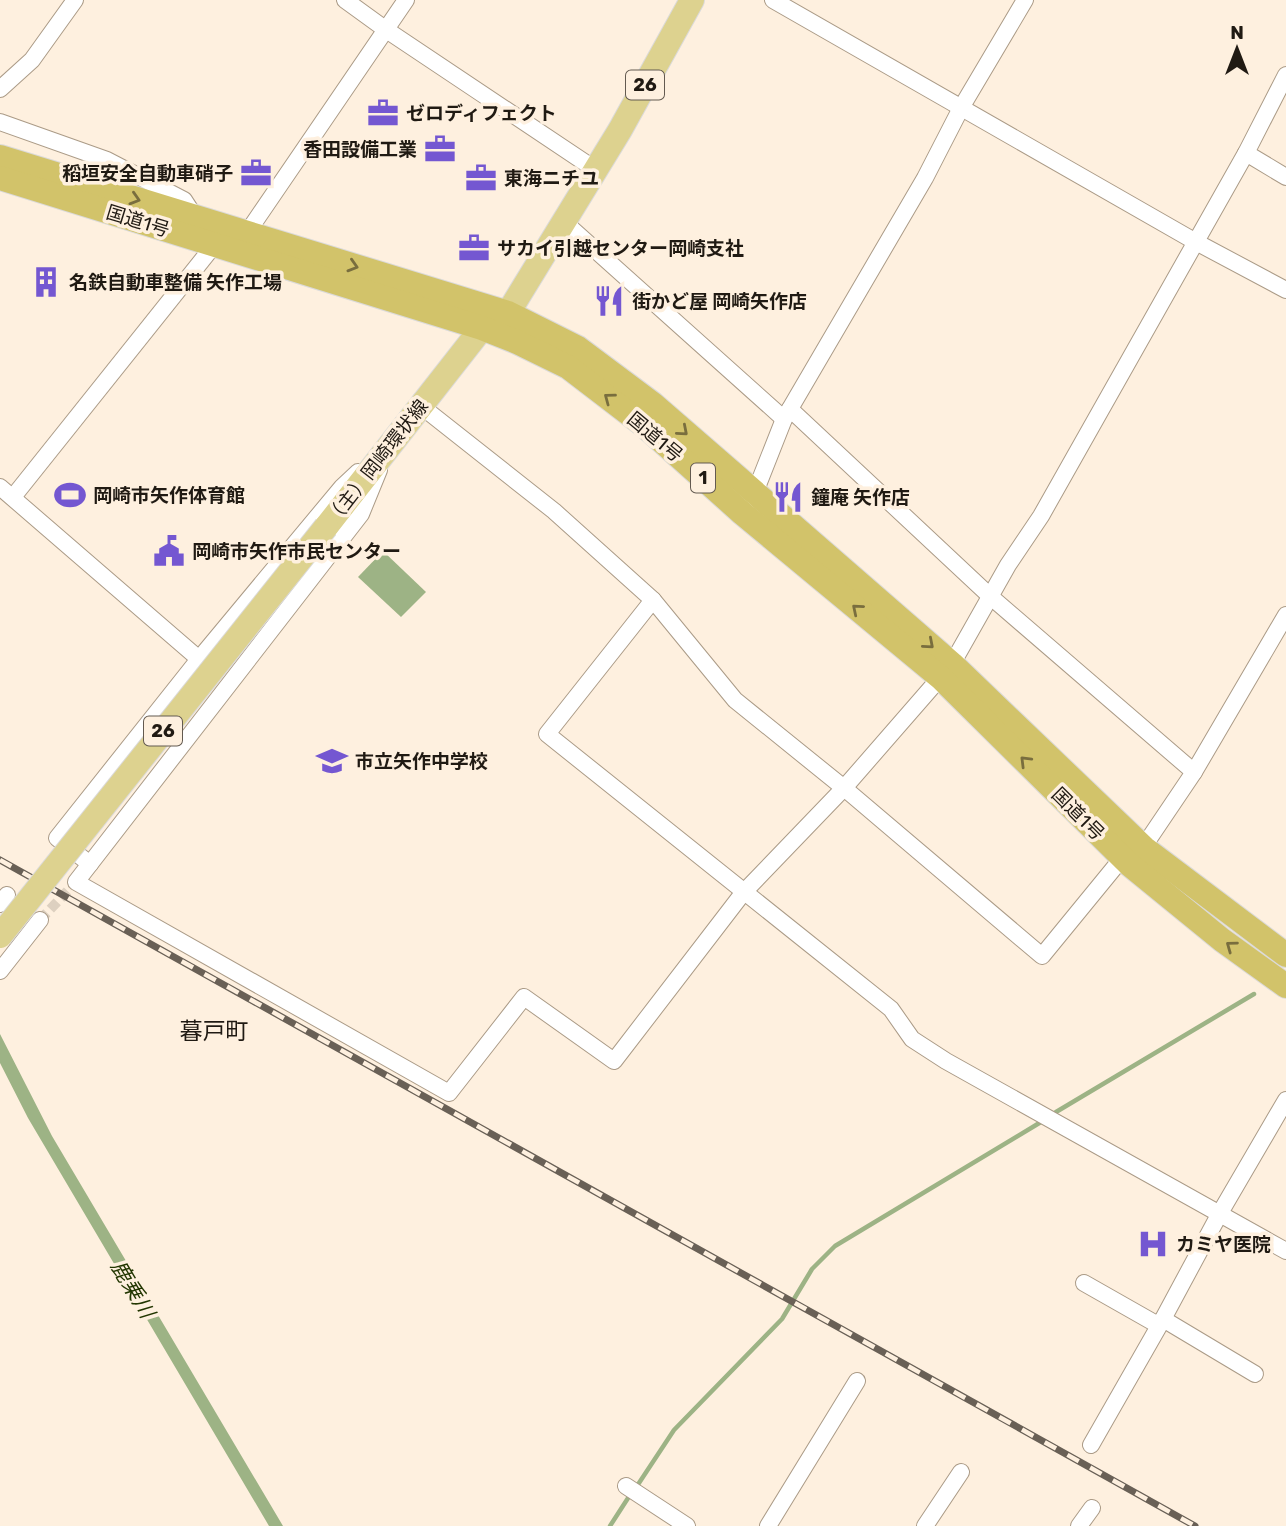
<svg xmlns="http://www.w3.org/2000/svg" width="1286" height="1526" font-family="Rubik,'Noto Sans JP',sans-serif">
	<rect width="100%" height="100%" fill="#fef0df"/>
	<g fill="#9db385">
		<polygon points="383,551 426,592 401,617 358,577"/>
		<polygon points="0,1034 52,1136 283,1526 269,1526 28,1118 0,1063"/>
	</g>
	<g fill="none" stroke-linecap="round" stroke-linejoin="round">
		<g stroke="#9db385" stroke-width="4.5">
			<polyline points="1056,1112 1254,994"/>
			<polyline points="637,1486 674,1430 782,1319 812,1269 835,1246 1041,1122"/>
			<polyline points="610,1526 630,1495"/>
		</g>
		<polyline stroke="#ddd0c0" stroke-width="10" stroke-dasharray="10 5" stroke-linecap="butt" points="40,920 76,882"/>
		<defs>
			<g id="minor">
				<polyline points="345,0 385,29 596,170"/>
				<polyline points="773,0 1196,242 1286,290"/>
				<polyline points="0,89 32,60 75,0"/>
				<polyline points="0,122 107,160 184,200 195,217"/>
				<polyline points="1246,153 1286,177"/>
				<polyline points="563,221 784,419"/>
				<polyline points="247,233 406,0"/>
				<polyline points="421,406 554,511 653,600 735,700 844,788 1042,956 1123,857"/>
				<polyline points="790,409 991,597 1194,772"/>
				<polyline points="379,470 361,514 76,882 449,1093 524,997 614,1061 743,893 844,788 952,664 1008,565 1041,516 1246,153 1286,75"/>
				<polyline points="0,487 199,659 342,487 358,472"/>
				<polyline points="13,497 215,244"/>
				<polyline points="752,500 784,419 925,178 961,108 1025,0"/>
				<polyline points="653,600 547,734 891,1009 912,1039 946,1061 1286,1251"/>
				<polyline points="1138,855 1194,772 1286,615"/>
				<polyline points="90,864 57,838 199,659"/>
				<polyline points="0,904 7,895"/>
				<polyline points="0,971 40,920"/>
				<polyline points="1084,1283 1158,1325"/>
				<polyline points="1163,1319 1255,1374"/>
				<polyline points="1091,1445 1163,1319 1220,1213 1286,1100"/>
				<polyline points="626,1486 687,1526"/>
				<polyline points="768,1526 857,1381"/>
				<polyline points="925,1526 961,1472"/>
				<polyline points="1079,1526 1092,1508"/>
			</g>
			<polyline id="primary" points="326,527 482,328 508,313 620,130 692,0"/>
			<g id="trunk">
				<polyline points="0,157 508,313 578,348 653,404 952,664 1144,848 1286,955"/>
				<polyline points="0,178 482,328 517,342 568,367 645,426 742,513 941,678 1130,865 1222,940 1286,986"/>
			</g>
		</defs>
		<use href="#minor" stroke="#ab9b87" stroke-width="18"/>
		<use href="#primary" stroke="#dbdad9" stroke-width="26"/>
		<use href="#trunk" stroke="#dbdad9" stroke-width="26"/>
		<use href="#minor" stroke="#fff" stroke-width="16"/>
		<use href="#primary" stroke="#ddd28f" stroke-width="24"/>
		<use href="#trunk" stroke="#d2c36a" stroke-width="24"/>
		<defs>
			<polyline id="rail" points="0,860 1195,1526"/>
		</defs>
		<use href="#rail" stroke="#696056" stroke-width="7"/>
		<use href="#rail" stroke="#fef0df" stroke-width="4.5" stroke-dasharray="13" stroke-linecap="butt"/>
		<defs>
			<polyline id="primary-bridge" points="0,936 326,527"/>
		</defs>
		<use href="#primary-bridge" stroke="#dbdad9" stroke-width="26" stroke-linecap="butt"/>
		<use href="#primary-bridge" stroke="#ddd28f" stroke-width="24"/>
	</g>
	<defs><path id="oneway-chevron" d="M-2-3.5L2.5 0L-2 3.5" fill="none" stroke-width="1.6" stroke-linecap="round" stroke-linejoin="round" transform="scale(1.75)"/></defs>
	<g stroke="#796e3e">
		<use href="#oneway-chevron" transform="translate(135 199) rotate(17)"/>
		<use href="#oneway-chevron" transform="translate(353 266) rotate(17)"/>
		<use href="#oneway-chevron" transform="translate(609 398) rotate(-143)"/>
		<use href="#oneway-chevron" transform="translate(683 431) rotate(41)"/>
		<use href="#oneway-chevron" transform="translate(857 609) rotate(-140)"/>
		<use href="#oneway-chevron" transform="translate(929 644) rotate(41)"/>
		<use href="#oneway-chevron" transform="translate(1025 761) rotate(-135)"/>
		<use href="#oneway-chevron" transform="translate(1231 946) rotate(-144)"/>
	</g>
	<defs>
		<symbol id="office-bare" viewBox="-9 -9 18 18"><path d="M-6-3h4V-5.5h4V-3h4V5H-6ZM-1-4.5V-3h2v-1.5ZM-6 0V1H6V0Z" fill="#7457d1" stroke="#fef0df" stroke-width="2.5" paint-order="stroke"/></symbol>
		<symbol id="building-bare" viewBox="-9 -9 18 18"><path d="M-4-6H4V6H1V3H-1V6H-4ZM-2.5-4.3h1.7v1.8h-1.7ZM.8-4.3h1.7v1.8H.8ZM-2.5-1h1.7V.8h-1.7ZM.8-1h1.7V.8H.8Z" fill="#7457d1" stroke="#fef0df" stroke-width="2.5" paint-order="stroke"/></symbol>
		<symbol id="restaurant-bare" viewBox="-9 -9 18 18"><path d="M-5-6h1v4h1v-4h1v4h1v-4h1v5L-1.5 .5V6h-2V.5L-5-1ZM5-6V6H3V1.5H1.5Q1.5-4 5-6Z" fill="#7457d1" stroke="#fef0df" stroke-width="2.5" paint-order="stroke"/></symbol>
		<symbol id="stadium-bare" viewBox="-9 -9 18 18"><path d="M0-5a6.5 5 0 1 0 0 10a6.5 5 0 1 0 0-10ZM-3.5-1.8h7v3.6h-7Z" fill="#7457d1" stroke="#fef0df" stroke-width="2.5" paint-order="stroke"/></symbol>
		<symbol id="civic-bare" viewBox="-9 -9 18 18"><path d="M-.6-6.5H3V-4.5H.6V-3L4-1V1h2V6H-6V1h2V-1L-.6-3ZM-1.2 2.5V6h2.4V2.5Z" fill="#7457d1" stroke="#fef0df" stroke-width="2.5" paint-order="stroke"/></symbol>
		<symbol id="school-bare" viewBox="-9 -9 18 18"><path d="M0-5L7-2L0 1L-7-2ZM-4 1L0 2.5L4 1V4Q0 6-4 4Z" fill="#7457d1" stroke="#fef0df" stroke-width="2.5" paint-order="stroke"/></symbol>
		<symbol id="hospital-bare" viewBox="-9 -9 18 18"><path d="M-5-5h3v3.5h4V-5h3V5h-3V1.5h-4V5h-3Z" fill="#7457d1" stroke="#fef0df" stroke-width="2.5" paint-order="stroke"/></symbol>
	</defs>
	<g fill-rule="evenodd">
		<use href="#office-bare" x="361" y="91" width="44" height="44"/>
		<use href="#office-bare" x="418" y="127" width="44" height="44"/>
		<use href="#office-bare" x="234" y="151" width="44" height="44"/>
		<use href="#office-bare" x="459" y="156" width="44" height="44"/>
		<use href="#office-bare" x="452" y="226" width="44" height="44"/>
		<use href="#building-bare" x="24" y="260" width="44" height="44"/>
		<use href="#restaurant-bare" x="587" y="279" width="44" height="44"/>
		<use href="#stadium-bare" x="48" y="473" width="44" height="44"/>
		<use href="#restaurant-bare" x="766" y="475" width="44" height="44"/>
		<use href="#civic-bare" x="147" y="529" width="44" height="44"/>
		<use href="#school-bare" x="310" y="739" width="44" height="44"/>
		<use href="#hospital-bare" x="1131" y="1222" width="44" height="44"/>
	</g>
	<g text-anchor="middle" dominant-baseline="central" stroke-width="7" stroke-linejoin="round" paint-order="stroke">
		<g fill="#fef0df" stroke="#635a50" stroke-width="2">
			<rect x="626" y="70.5" width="38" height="29" rx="5"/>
			<rect x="691" y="463.5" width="24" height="29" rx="5"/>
			<rect x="144" y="716.5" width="38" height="29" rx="5"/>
		</g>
		<g font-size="18" font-weight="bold" fill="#201a13">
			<text x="645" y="85">26</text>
			<text x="703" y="478">1</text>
			<text x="163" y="731">26</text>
		</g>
		<g font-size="19" font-weight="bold" fill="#201a13" stroke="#fef0df" text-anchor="start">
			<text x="406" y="113">ゼロディフェクト</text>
			<text x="417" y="149" text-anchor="end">香田設備工業</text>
			<text x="233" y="173" text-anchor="end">稻垣安全自動車硝子</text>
			<text x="504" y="178">東海ニチユ</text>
			<text x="497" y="248">サカイ引越センター岡崎支社</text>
			<text x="69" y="282">名鉄自動車整備 矢作工場</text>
			<text x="632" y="301">街かど屋 岡崎矢作店</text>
			<text x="93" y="495">岡崎市矢作体育館</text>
			<text x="811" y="497">鐘庵 矢作店</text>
			<text x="192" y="551">岡崎市矢作市民センター</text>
			<text x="355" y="761">市立矢作中学校</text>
			<text x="1176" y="1244">カミヤ医院</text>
		</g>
		<g font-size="19" fill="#201a13" stroke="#fef0df">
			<text transform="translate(138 221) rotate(17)">国道1号</text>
			<text transform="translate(655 437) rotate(40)">国道1号</text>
			<text transform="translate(377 462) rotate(-52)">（主）岡崎環状線</text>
			<text transform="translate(1078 814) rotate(45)">国道1号</text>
		</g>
		<g font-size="21" font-style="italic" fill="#223601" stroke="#fef0df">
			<text transform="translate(133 1289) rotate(59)">鹿乗川</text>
		</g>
		<g font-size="23" fill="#201a13" stroke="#fef0df">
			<text x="214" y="1031">暮戸町</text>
		</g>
	</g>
	<g transform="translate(1237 49)" stroke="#fef0df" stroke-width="5" paint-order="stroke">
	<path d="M0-5L12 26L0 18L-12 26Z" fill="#201a13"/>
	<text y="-10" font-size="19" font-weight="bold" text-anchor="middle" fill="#201a13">N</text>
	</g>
</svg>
